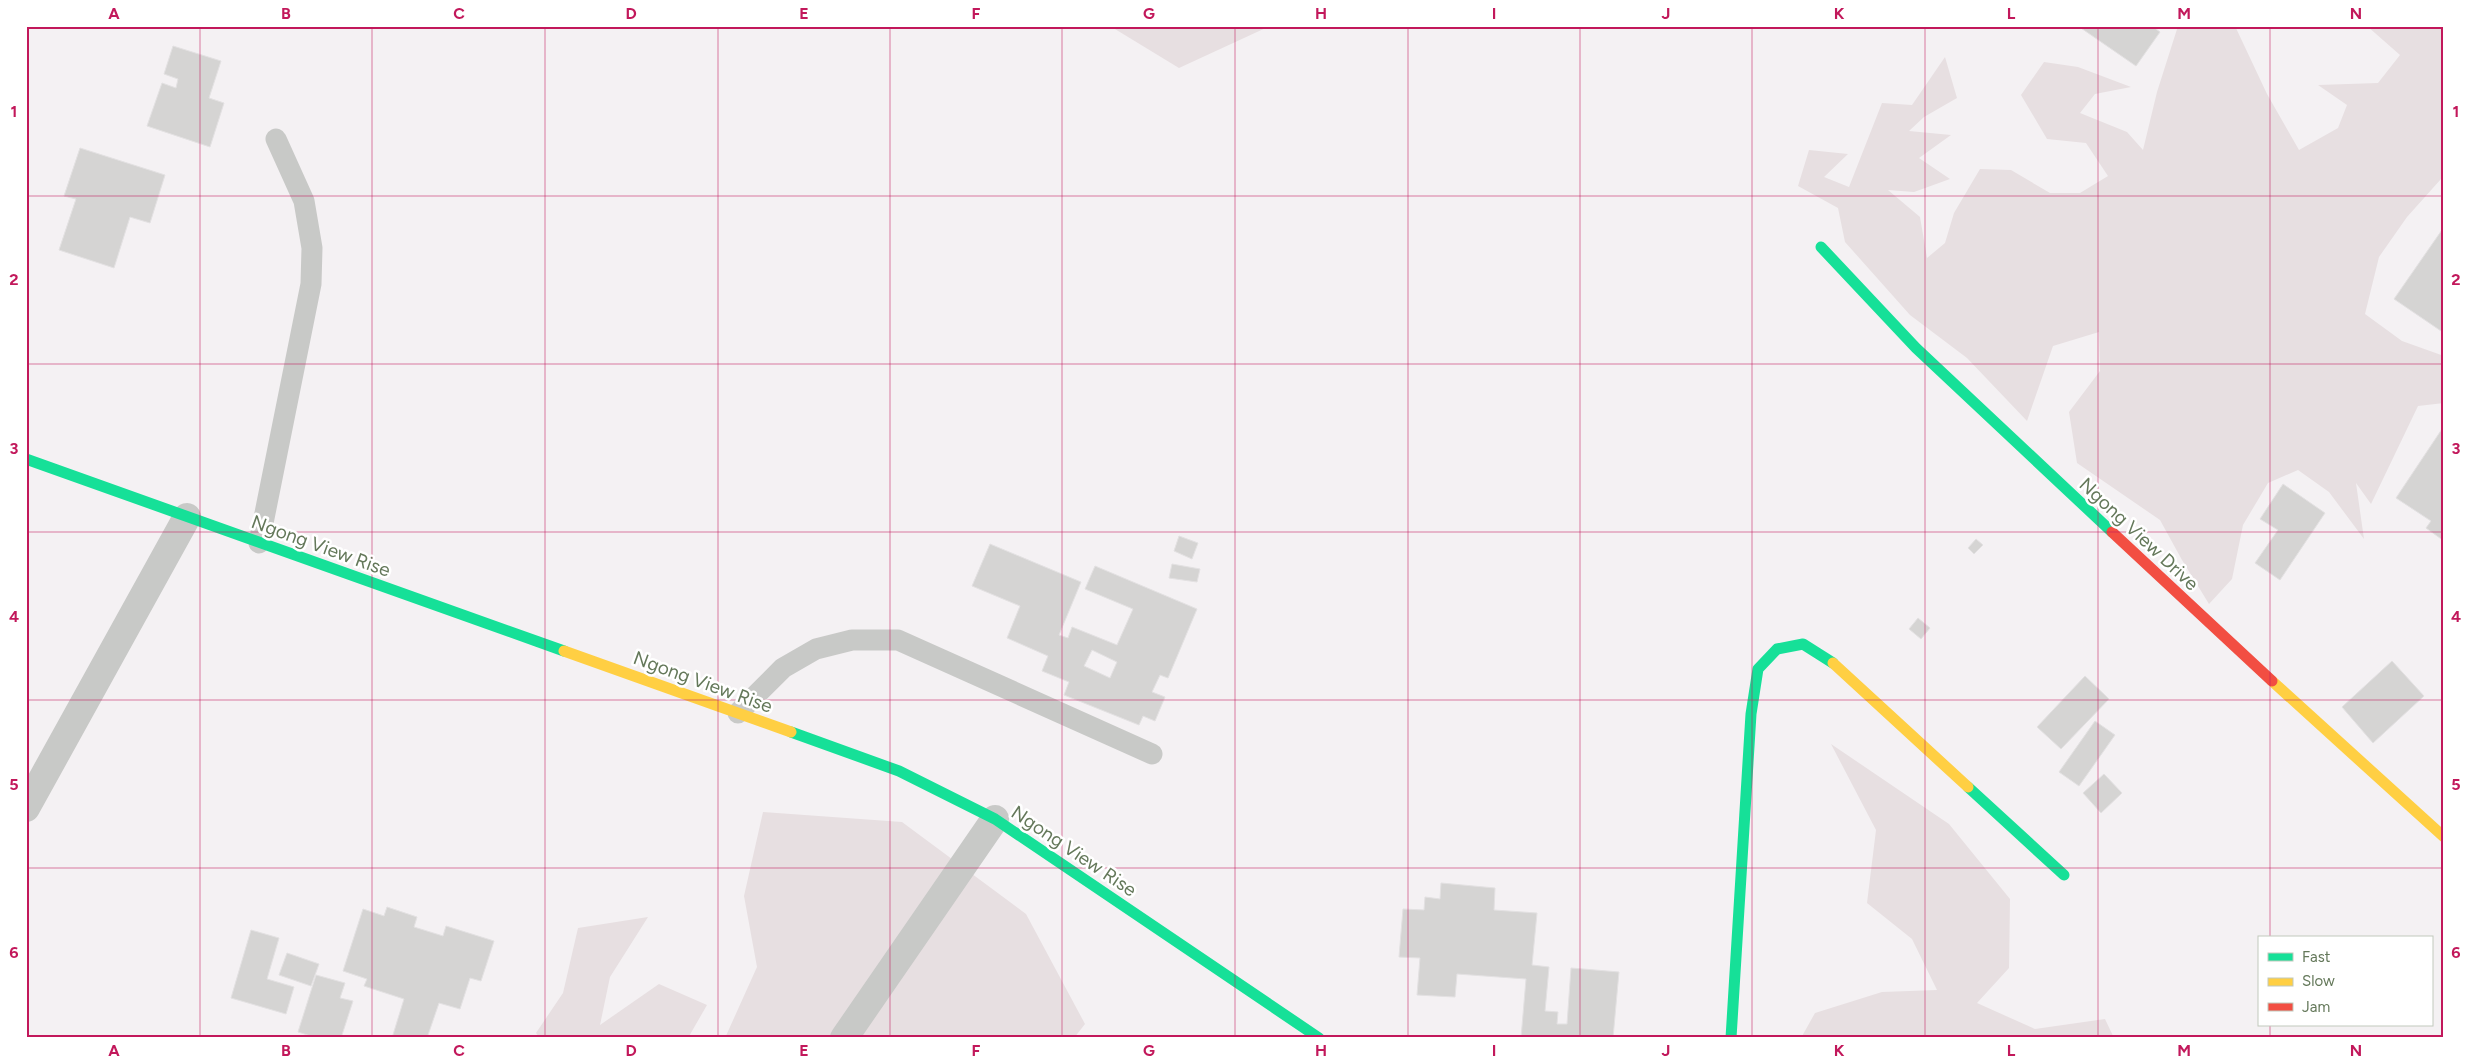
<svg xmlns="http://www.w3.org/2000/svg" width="2470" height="1064" font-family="Figtree,sans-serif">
	<rect width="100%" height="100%" fill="#f4f1f3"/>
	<g fill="#e7dfe1">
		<polygon points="1110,26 1270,26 1179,68"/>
		<polygon points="2178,26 2235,26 2267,94 2299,150 2338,128 2347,105 2318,85 2378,83 2400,55 2367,26 2444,26 2444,179 2441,179 2407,217 2379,257 2365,314 2402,341 2444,356 2444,403 2418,406 2371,504 2356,483 2364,539 2329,492 2298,470 2268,483 2243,525 2232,579 2209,604 2182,560 2160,520 2077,463 2069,412 2100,371 2099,332 2053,346 2027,421 1967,358 1910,315 1845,242 1838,208 1798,186 1809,150 1848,154 1824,177 1849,187 1882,103 1912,105 1945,57 1957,98 1924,117 1909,131 1951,135 1919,158 1950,179 1914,192 1888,190 1920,217 1927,258 1945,243 1954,213 1980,169 2011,170 2050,193 2080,193 2108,176 2086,143 2047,139 2021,95 2044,62 2078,67 2131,87 2095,94 2080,113 2127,132 2143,150 2157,92"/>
		<polygon points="1831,744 1949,824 2010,899 2009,968 1977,1003 2035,1029 2105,1019 2114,1038 1801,1038 1815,1013 1882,992 1937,990 1912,939 1867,903 1876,830"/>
		<polygon points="763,812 902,822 1026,914 1085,1024 1074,1038 725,1038 757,967 744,896"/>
		<polygon points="648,917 610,977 600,1025 659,984 707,1005 688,1038 540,1038 536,1033 563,993 578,928"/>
	</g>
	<g fill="#d5d4d3" stroke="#e3e1e2" fill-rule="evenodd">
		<polygon points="2078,26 2152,26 2160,32 2136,66"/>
		<polygon points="173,46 221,61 209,98 224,103 210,147 147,126 162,83 176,88 178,79 164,74"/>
		<polygon points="80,148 165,175 150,223 130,217 114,268 59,250 76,199 64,196"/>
		<polygon points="2444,227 2444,333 2394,299"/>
		<polygon points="2444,426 2444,541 2426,528 2431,521 2396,498"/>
		<polygon points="2283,484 2325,513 2280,580 2255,563 2278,530 2260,519"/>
		<polygon points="1179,536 1198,543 1192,559 1174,551"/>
		<polygon points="1976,539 1983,545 1974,554 1968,548"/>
		<path d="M990,544L1081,582L1059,635L1068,638L1072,627L1117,645L1133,609L1085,589L1095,566L1197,609L1168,678L1160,675L1152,692L1165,697L1155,721L1143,716L1139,725L1064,695L1069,682L1042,671L1048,656L1007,638L1020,606L972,586ZM1092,650L1117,662L1110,678L1084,666Z"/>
		<polygon points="1172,564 1200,569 1197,582 1169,578"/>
		<polygon points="1918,618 1930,628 1921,639 1909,629"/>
		<polygon points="2392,661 2424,696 2373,743 2342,707"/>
		<polygon points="2085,676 2109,699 2061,749 2037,727"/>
		<polygon points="2095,721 2115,735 2079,786 2059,772"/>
		<polygon points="2104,774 2122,793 2101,813 2083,793"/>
		<polygon points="1441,883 1495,888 1494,910 1537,913 1532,965 1549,967 1545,1011 1558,1012 1557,1024 1567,1024 1571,968 1619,972 1613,1038 1521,1038 1526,979 1457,974 1455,997 1417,995 1420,958 1399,957 1403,909 1424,910 1425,897 1440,899"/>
		<polygon points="387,907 417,917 414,927 443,936 446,926 494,941 481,981 470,978 460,1009 439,1003 427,1038 392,1038 404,999 364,986 367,979 343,971 363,909 384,916"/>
		<polygon points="251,930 279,938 267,979 294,987 286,1014 231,998"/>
		<polygon points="287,953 319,964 311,986 279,975"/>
		<polygon points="316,975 345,983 340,998 353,1001 341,1038 317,1038 298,1032"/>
	</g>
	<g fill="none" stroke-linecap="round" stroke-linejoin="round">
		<g stroke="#c8c9c7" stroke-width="21">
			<polyline points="259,543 311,284 312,248 304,201 276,139"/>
			<polyline points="738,713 783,668 816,649 852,640 898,640 1152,754"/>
		</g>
		<g stroke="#c8c9c7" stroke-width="28">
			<polyline points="26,808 187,517"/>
			<polyline points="844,1038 995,819"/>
		</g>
		<g stroke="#16e098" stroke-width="11">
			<polyline points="1821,247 1916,348 2112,532"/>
			<polyline points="26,459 564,651"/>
			<polyline points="791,732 899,771 995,819 1319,1038"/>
			<polyline points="1968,787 2064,875"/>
			<polyline points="1731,1038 1751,714 1758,669 1777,649 1803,644 1833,663"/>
		</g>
		<g stroke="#ffcf43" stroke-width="11">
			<polyline points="564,651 791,732"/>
			<polyline points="1833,663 1968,787"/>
			<polyline points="2272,681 2444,837"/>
		</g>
		<polyline stroke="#f24e42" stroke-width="11" points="2112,532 2272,681"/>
	</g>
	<path fill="none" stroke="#c2185b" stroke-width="1" stroke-opacity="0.55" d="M200,26V1038M372,26V1038M545,26V1038M718,26V1038M890,26V1038M1062,26V1038M1235,26V1038M1408,26V1038M1580,26V1038M1752,26V1038M1925,26V1038M2098,26V1038M2270,26V938M26,196H2444M26,364H2444M26,532H2444M26,700H2444M26,868H2444M2270,1025V1038"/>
	<g text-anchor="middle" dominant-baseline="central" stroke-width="5" stroke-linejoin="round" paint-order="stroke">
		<g font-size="19" fill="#64785a" stroke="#fff">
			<text transform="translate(2139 534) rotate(43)">Ngong View Drive</text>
			<text transform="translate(321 546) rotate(20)">Ngong View Rise</text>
			<text transform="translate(703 682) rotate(20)">Ngong View Rise</text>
			<text transform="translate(1074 851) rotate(34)">Ngong View Rise</text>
		</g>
	</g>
	<rect width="2470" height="1064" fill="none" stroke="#ffffff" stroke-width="55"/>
	<rect x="2258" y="936" width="175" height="90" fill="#ffffff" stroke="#c1c9bd"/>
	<rect x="2268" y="953" width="25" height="8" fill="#16e098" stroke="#c1c9bd"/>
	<text x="2302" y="962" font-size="15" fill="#64785a">Fast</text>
	<rect x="2268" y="978" width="25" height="8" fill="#ffcf43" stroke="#c1c9bd"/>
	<text x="2302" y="986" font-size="15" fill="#64785a">Slow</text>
	<rect x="2268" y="1003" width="25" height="8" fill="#f24e42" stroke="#c1c9bd"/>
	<text x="2302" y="1012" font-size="15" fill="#64785a">Jam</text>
	<rect x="28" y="28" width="2414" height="1008" fill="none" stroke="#c2185b" stroke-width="2"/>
	<g font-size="16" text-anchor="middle" font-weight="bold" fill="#c2185b">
		<text x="114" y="19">A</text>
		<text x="286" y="19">B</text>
		<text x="459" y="19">C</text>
		<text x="631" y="19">D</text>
		<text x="804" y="19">E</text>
		<text x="976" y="19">F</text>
		<text x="1149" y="19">G</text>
		<text x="1321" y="19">H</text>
		<text x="1494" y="19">I</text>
		<text x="1666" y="19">J</text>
		<text x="1839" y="19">K</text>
		<text x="2011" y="19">L</text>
		<text x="2184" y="19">M</text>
		<text x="2356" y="19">N</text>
		<text x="14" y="117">1</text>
		<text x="2456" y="117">1</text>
		<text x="14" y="285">2</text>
		<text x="2456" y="285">2</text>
		<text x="14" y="454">3</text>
		<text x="2456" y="454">3</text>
		<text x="14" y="622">4</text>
		<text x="2456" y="622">4</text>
		<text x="14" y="790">5</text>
		<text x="2456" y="790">5</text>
		<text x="14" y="958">6</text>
		<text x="2456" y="958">6</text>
		<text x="114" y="1056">A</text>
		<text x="286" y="1056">B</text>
		<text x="459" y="1056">C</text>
		<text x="631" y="1056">D</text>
		<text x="804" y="1056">E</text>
		<text x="976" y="1056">F</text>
		<text x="1149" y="1056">G</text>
		<text x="1321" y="1056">H</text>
		<text x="1494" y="1056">I</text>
		<text x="1666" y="1056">J</text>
		<text x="1839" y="1056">K</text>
		<text x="2011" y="1056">L</text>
		<text x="2184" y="1056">M</text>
		<text x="2356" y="1056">N</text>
	</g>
</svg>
